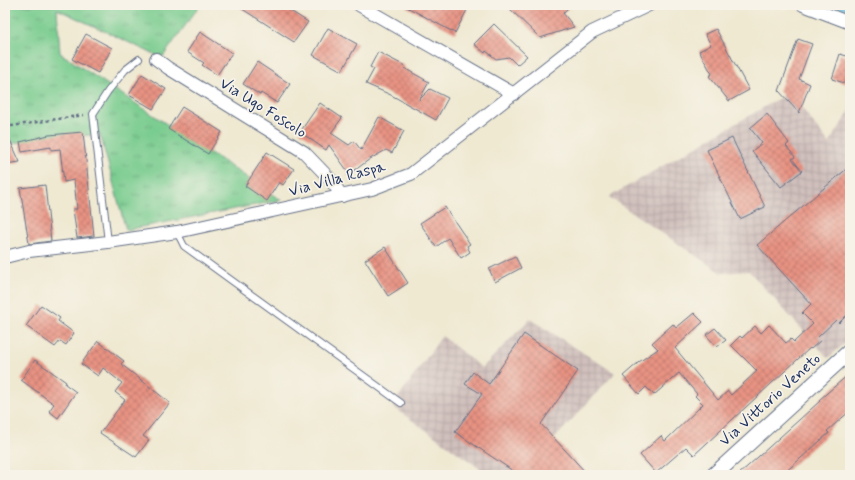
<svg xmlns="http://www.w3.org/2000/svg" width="855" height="480" font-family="Mynerve,sans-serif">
	<defs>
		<pattern id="industrial-grid" width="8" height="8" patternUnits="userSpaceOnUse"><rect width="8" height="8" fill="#d0c0bc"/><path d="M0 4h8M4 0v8" fill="none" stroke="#b2a5a4"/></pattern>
		<pattern id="grass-tufts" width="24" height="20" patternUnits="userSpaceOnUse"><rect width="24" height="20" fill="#79cc8f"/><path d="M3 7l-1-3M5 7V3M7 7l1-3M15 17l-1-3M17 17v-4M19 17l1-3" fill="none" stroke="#62a678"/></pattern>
		<pattern id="building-cross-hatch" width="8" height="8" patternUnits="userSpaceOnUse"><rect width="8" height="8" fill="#e89382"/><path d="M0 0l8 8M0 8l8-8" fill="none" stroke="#bb786e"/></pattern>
	</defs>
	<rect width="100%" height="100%" fill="#f7f3e8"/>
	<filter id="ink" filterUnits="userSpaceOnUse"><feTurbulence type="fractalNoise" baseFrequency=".025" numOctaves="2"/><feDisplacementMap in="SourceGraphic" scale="8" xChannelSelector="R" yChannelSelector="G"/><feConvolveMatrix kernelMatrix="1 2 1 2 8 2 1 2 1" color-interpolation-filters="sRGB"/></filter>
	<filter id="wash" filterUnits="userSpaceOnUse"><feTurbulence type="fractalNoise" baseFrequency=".012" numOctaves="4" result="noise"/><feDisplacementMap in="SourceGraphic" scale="16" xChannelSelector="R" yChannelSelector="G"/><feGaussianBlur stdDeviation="0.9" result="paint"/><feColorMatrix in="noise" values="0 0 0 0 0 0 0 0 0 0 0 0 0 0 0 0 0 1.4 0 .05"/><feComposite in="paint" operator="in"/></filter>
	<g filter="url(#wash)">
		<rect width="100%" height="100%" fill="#efe9d2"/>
		<g fill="url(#industrial-grid)">
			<polygon points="790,92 829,144 850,110 850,339 828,358 749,271 721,273 609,197"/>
			<polygon points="530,319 615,373 521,475 489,475 392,406 442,336 482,368"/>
		</g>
		<polygon fill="url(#grass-tufts)" stroke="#4a7e76" points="5,5 200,5 162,58 57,9 60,53 281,200 126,230 100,134 5,144"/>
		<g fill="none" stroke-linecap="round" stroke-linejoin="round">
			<polyline stroke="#63bee1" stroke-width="4.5" points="837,5 850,10"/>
		</g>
		<g id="blocks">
			<g fill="url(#building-cross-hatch)">
				<polygon points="236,5 281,5 308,22 294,42"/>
				<polygon points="403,5 457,5 467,10 455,33"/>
				<polygon points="506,5 571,5 563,13 574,27 540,38"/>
				<polygon points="494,24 527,56 517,65 509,57 496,59 486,51 485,53 474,44"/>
				<polygon points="328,28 357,44 342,71 313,55"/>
				<polygon points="716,29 749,90 729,101 709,76 712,74 699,51 711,45 705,34"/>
				<polygon points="200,32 232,53 217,75 202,65 204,63 187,52"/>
				<polygon points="86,34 112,48 98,73 72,59"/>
				<polygon points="798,39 812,44 799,79 810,84 799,113 779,91"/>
				<polygon points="378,52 405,66 404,68 429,82 419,100 430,89 448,98 436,120 391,95 366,84 374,69 370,67"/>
				<polygon points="840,54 850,57 850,85 832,79"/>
				<polygon points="257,62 290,84 277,103 261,93 260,95 243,84"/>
				<polygon points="142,74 166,89 153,109 129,95"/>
				<polygon points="320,103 342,118 331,133 349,145 354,141 361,150 379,117 404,131 392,153 386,150 370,159 347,176 349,173 329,145 326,150 300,132"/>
				<polygon points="182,107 222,132 208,154 168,129"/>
				<polygon points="767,114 789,143 786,146 795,157 792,159 802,171 781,187 752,151 762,143 750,128"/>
				<polygon points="5,129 20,162 5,164"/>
				<polygon points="83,132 94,236 77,238 73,209 77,209 74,180 64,182 60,149 51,150 51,147 22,152 20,142 49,135"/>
				<polygon points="732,138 765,207 740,219 707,150"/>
				<polygon points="267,152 294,169 283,185 279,182 267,201 245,186"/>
				<polygon points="850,166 850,312 839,323 836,320 818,337 821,340 811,349 810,348 694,455 686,447 656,473 640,455 661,436 665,441 703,404 695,396 697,394 679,373 654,395 646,387 639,394 623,376 639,362 658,349 652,343 673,324 676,328 694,313 703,322 675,348 718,400 728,391 731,395 757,371 731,345 740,336 742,338 755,326 761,333 769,325 786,343 791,339 794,342 813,324 802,313 811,304 757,245"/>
				<polygon points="45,185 51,241 29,244 20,188"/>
				<polygon points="445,207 470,244 467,246 470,252 461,258 448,238 436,247 420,223"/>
				<polygon points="385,247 408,283 388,296 365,260"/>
				<polygon points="515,256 521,268 495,282 489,269"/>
				<polygon points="41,305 60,318 58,321 74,333 66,345 60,341 55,347 26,326"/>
				<polygon points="715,328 726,340 717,347 706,335"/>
				<polygon points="524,334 578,371 541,424 588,475 519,475 455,432 482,394 465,384 473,372 489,384"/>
				<polygon points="98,341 124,361 121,364 170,403 143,436 149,440 136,457 100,433 125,400 115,392 122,383 103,368 98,376 81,364"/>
				<polygon points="35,360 66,382 65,384 76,392 58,418 49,411 54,404 21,380"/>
				<polygon points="850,373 850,411 827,431 829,433 782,475 738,475 820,401 819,400"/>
			</g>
		</g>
	</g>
	<g filter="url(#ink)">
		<use href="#blocks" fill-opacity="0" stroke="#657087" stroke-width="1"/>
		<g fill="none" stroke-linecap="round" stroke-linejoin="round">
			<defs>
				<g id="service">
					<polyline points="177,232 184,246 401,403"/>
					<polyline points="108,242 93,114 108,91 125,70 139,59"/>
				</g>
				<g id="minor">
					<polyline points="359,5 514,94"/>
					<polyline points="803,5 850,23"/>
					<polyline points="156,59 168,68 304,152 330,179 342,196"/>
					<polyline points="5,257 29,251 108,242 177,232 372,189 411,174 592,32 649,5"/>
				</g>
				<polyline id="tertiary" points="714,475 850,351"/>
			</defs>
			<use href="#service" stroke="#657087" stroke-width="8"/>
			<use href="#minor" stroke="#657087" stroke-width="14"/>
			<use href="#tertiary" stroke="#657087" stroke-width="17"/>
			<polyline stroke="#657087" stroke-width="2.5" stroke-dasharray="3 3" stroke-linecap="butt" points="5,127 84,115"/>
			<use href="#service" stroke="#fff" stroke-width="6"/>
			<use href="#minor" stroke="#fff" stroke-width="12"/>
			<use href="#tertiary" stroke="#fff" stroke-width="15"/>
		</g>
	</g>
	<g text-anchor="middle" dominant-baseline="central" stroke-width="3.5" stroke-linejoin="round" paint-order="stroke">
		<g font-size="16" fill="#1b2f5e" stroke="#f7f3e8">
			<text transform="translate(263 108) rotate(32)">Via Ugo Foscolo</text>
			<text transform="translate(337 179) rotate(-15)">Via Villa Raspa</text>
			<text transform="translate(770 400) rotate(-42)">Via Vittorio Veneto</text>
		</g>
	</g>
	<rect width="855" height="480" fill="none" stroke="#f7f3e8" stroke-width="20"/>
</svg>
